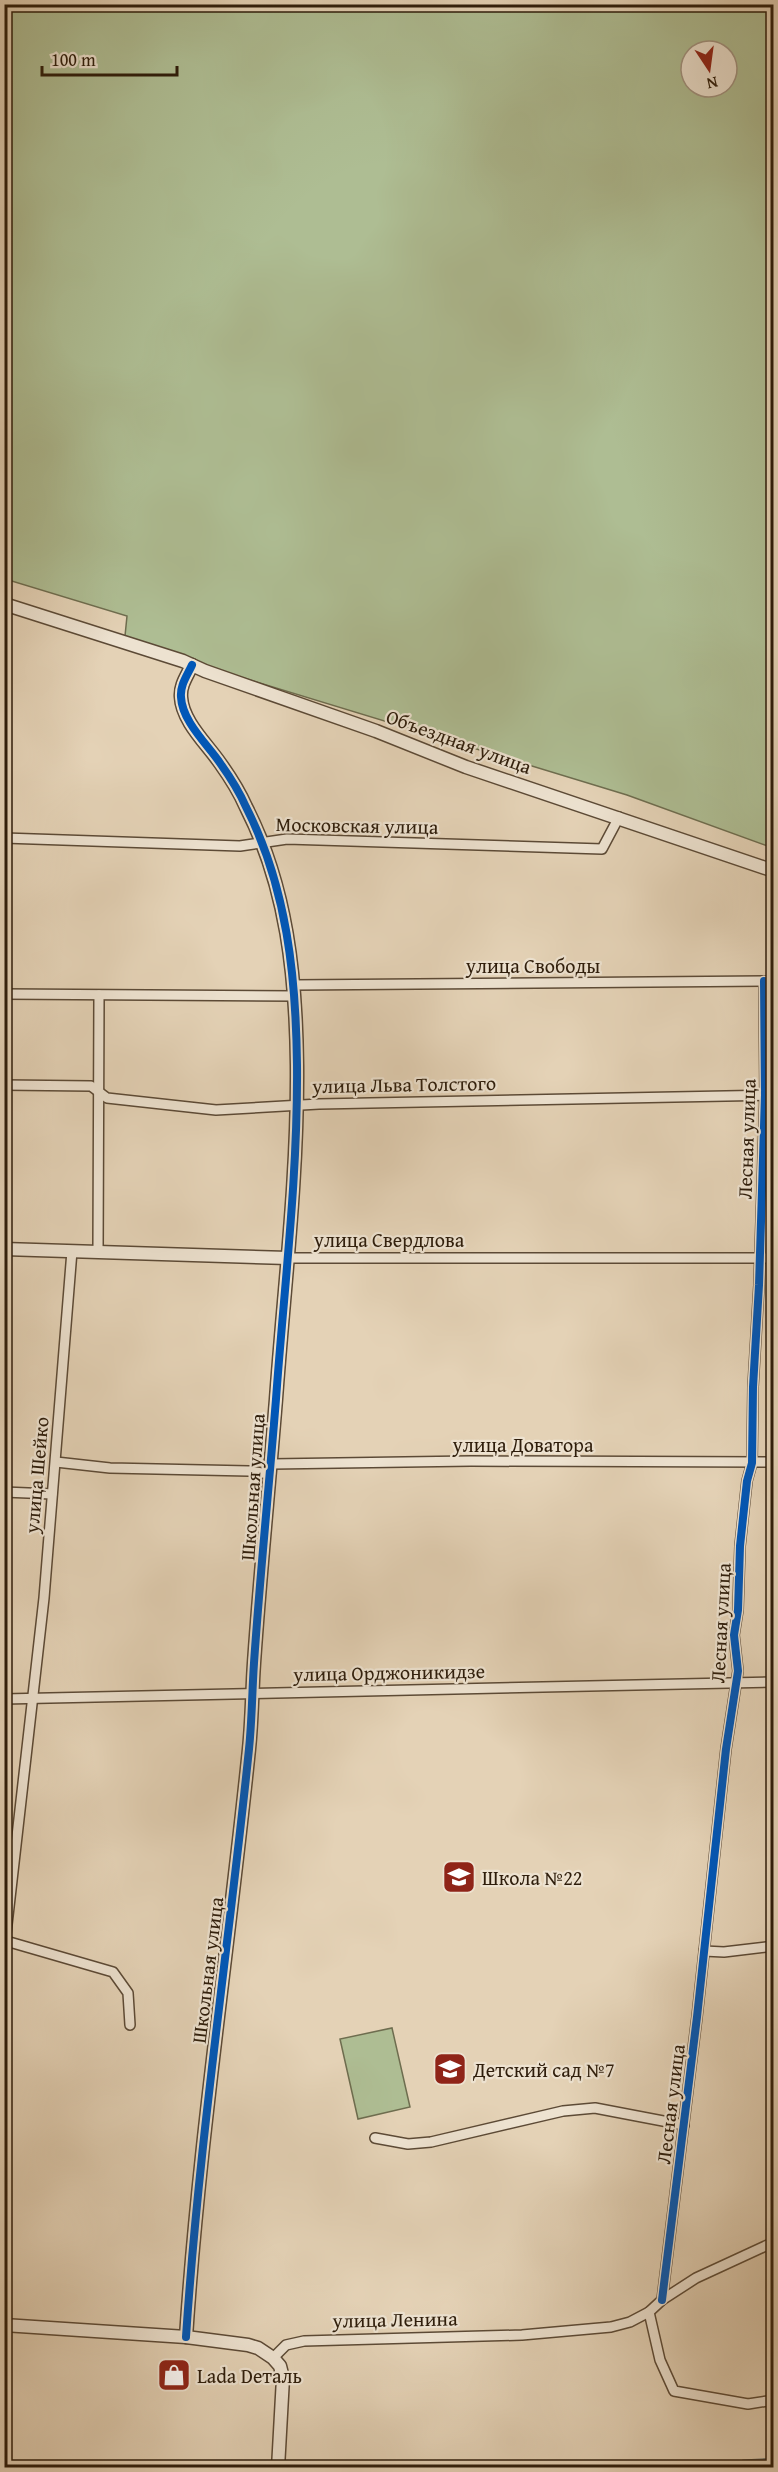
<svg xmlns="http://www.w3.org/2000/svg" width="778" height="2472" font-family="'Gentium Book Plus',serif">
	<rect width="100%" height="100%" fill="#e4d2b6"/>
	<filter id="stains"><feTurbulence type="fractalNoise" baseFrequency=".00333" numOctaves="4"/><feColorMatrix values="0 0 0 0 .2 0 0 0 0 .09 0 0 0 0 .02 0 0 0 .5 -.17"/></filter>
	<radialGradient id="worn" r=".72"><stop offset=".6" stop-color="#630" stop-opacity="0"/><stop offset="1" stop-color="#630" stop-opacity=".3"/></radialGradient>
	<g fill="#aebd93" stroke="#6e6d4f" stroke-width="1.5" fill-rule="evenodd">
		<path d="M4,5H773V848L627,795L191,662L124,646L127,616L5,579ZM691,51H727V87H691Z"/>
		<polygon points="392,2028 410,2107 358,2119 340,2039"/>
	</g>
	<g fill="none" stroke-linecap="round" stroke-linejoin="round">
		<polyline stroke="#6f7873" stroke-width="3" points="737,2468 743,2461 774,2459"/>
		<defs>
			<g id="minor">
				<polyline points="4,838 240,846 287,839 602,849 619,817"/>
				<polyline points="294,985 774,981"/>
				<polyline points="4,994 295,996"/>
				<polyline points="4,1085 91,1086 107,1098 216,1110 319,1104 774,1095"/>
				<polyline points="98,1252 99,995"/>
				<polyline points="288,1258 774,1258"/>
				<polyline points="56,1462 110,1468 249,1471 270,1474"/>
				<polyline points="272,1464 471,1461 774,1462"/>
				<polyline points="4,1492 52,1494"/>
				<polyline points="4,1699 774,1682"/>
				<polyline points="6,1941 113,1972 128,1993 130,2025"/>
				<polyline points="4,1951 44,1598 72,1251"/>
				<polyline points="704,1951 724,1952 774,1946"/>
				<polyline points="375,2138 408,2144 431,2142 563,2111 595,2108 684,2125"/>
				<polyline points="662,2300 697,2017 726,1749 738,1671 734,1635 738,1610 740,1546 747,1481 752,1463 753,1387 759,1285 765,1095 764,981"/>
				<polyline points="649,2312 660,2360 674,2391 748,2404 774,2400"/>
				<polyline points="273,2358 286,2345 304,2341 522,2335 611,2327 630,2322 649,2312 662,2300 696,2278 774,2242"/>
			</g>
			<g id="tertiary">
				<polyline points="4,604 183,661 205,671 376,731 466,767 774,871"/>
				<polyline points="4,1249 288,1258"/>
				<polyline points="4,2325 186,2337 248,2345 258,2348 273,2358 280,2366 283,2378 278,2468"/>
				<path d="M186,2337C199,2140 229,1945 249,1749C252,1720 252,1692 254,1663C260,1575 269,1487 276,1399C284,1288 298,1177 297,1065C296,977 287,887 246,807C239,791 230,777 220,763C207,744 182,721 181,697C180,685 187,676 192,665"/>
			</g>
		</defs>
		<use href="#minor" stroke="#5c4a36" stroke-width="12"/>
		<use href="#tertiary" stroke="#5c4a36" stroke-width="15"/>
		<use href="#minor" stroke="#ede2d0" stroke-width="9"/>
		<use href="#tertiary" stroke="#ede2d0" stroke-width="12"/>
		<defs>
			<g id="cycleway">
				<polyline points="662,2300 697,2017 726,1749 738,1671 734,1635 738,1610 740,1546 747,1481 752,1463 753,1387 759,1285 765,1095 764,981"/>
				<path d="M186,2337C199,2140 229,1945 249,1749C252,1720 252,1692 254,1663C260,1575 269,1487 276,1399C284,1288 298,1177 297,1065C296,977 287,887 246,807C239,791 230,777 220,763C207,744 182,721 181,697C180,685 187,676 192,665"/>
			</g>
		</defs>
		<use href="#cycleway" stroke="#ede2d0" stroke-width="11"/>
		<use href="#cycleway" stroke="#0057b8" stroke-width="8"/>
	</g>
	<defs>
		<symbol id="school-square" viewBox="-11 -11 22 22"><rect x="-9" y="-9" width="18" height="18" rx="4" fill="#8f2418" stroke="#ede2d0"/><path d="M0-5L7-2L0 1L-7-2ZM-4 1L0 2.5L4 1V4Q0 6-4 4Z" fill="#fff"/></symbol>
		<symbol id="shop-square" viewBox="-11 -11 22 22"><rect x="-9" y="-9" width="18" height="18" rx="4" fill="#8f2418" stroke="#ede2d0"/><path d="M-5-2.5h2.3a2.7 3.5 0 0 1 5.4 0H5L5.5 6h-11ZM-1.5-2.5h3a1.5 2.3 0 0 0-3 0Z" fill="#fff"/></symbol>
	</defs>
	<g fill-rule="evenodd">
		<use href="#school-square" x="440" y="1858" width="38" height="38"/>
		<use href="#school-square" x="431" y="2050" width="38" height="38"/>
		<use href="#shop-square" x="155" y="2356" width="38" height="38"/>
	</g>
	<g text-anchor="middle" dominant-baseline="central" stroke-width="4.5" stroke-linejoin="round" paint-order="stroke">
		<g font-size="20" fill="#2e1d0b" stroke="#ede2d0">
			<text transform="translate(459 741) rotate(20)">Объездная улица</text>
			<text transform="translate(357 825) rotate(1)">Московская улица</text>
			<text x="533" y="965">улица Свободы</text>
			<text transform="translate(404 1084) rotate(-1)">улица Льва Толстого</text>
			<text transform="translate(746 1139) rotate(-88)">Лесная улица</text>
			<text x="389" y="1239">улица Свердлова</text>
			<text x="523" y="1444">улица Доватора</text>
			<text transform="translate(36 1475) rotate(-85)">улица Шейко</text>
			<text transform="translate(252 1487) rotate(-86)">Школьная улица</text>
			<text transform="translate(720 1623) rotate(-87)">Лесная улица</text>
			<text transform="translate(389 1672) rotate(-1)">улица Орджоникидзе</text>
			<text transform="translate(207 1970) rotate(-83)">Школьная улица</text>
			<text transform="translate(670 2104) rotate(-83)">Лесная улица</text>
			<text transform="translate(395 2319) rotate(-1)">улица Ленина</text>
		</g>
		<g font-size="20" fill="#2e1d0b" stroke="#ede2d0" text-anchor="start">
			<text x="482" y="1877">Школа №22</text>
			<text x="473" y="2069">Детский сад №7</text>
			<text x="197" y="2375">Lada Dеталь</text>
		</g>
	</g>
	<rect width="778" height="2472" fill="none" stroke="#e4d2b6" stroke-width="24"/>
	<rect x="6" y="6" width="766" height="2460" fill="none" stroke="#2e1d0b" stroke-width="3"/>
	<rect x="12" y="12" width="754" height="2448" fill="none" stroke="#2e1d0b" stroke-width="1.5"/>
	<g transform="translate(709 69) rotate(167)"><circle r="28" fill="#ede2d0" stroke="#a19381" stroke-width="1.5"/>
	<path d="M0-4.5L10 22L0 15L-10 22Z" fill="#8f2418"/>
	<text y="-9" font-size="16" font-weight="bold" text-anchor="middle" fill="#2e1d0b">N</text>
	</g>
	<path d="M42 66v9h135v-9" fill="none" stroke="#2e1d0b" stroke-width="3"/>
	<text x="51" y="66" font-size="18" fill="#2e1d0b" stroke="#ede2d0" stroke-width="4.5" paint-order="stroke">100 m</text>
	<rect width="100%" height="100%" filter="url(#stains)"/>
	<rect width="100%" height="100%" fill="url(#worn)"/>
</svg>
